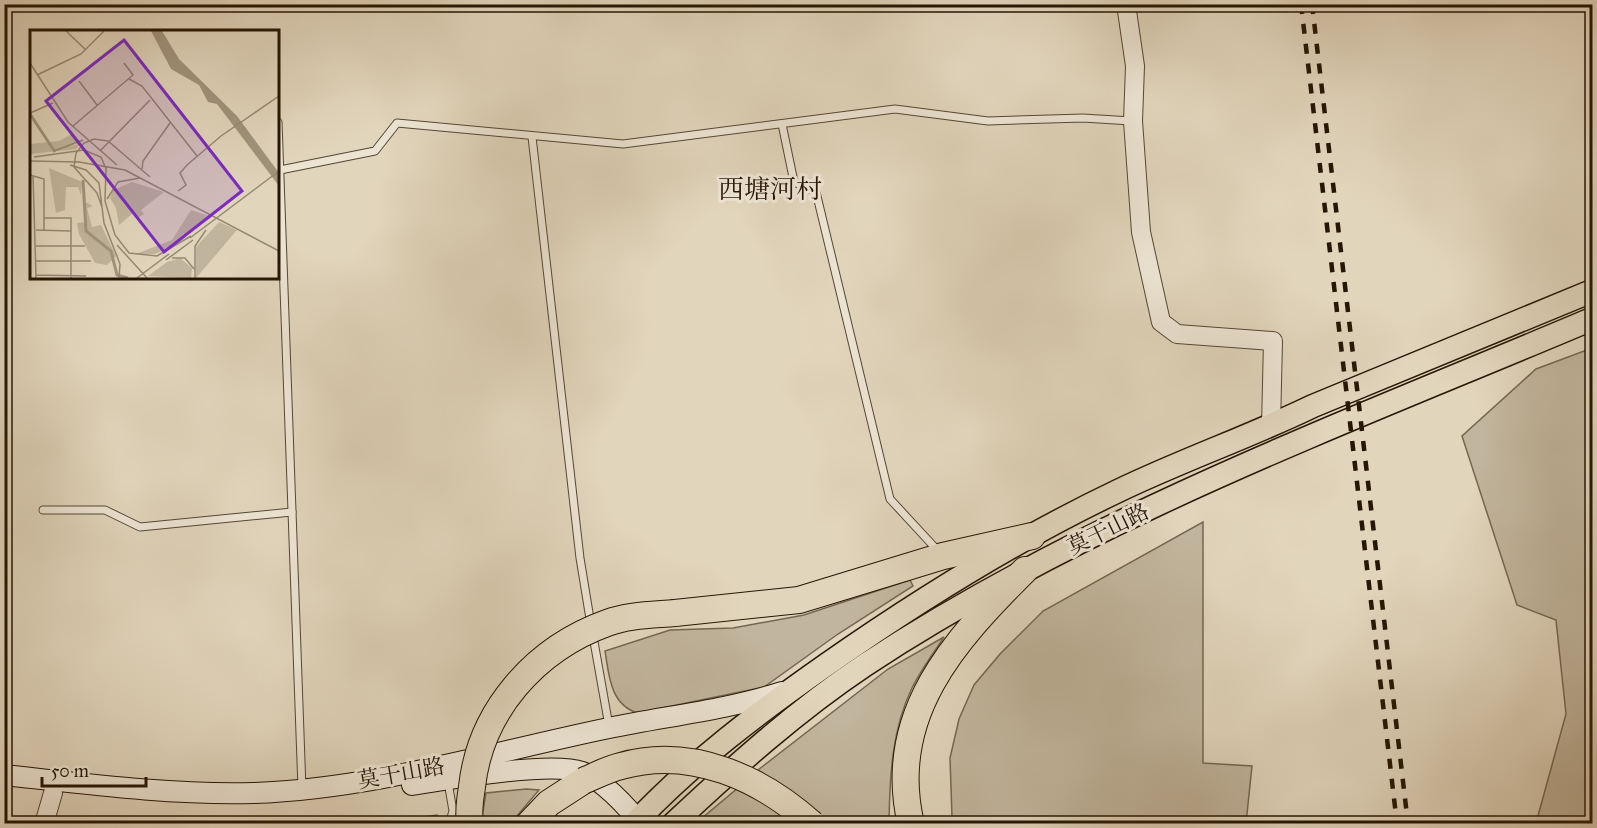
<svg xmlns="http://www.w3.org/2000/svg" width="1597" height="828" font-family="'IM FELL Great Primer','Noto Serif SC',serif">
	<rect width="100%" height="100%" fill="#e1d5bc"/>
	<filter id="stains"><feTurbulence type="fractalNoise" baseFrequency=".00333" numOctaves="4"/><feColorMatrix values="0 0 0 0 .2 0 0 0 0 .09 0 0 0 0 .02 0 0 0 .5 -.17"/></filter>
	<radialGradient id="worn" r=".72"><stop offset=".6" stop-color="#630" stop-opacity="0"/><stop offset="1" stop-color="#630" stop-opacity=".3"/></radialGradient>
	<g fill="#c1b59d" stroke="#746652" stroke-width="1.5">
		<polygon points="1592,348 1592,823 1536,823 1566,714 1556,620 1517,605 1462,436 1536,369"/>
		<polygon points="1203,522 1203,763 1252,766 1246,823 946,823 952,817 950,758 959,719 974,685 1000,654 1043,611"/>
		<path d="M910,580L913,586L838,634L764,687L638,713C610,705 609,675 605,651L670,630L733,628L804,615Z"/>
		<path d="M944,637C933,654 921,670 912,688C892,729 890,775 889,819L875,823H827L801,799L758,770L888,669Z"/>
		<polygon points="738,788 773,805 793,824 695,824"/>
		<polygon points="526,789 539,790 511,823 481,823 486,793"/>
		<polygon points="437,815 438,823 380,823"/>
	</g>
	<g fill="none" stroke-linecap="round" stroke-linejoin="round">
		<defs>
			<g id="service">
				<polyline points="278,122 302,789"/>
				<polyline points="782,124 794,182 816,192 890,499 939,552"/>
				<polyline points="532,137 580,558 591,625"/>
				<polyline points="280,170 375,151 397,123 623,144 895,109 988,121 1083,118 1131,121"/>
				<polyline points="43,510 105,510 140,527 292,512"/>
				<polyline points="593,636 609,726"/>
				<polyline points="448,782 453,811 449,824"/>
			</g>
			<g id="tertiary">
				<polyline points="1126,4 1135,66 1133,121 1141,232 1161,322 1177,334 1273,341 1271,426"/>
				<polyline points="44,824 53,793"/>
			</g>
			<g id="secondary">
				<path d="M4,775C87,784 170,795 253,793C374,789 492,752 609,728C667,716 726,710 782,692"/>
				<path d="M412,785C449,779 550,761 582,772C601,779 628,807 640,824"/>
			</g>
			<g id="trunk">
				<path d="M634,824C691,763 759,712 826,665C919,600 1015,540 1118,491C1182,460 1249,437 1313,406L1592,291"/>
				<path d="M673,824C734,767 796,711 865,665C1090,517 1346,423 1592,319"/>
			</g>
			<g id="motorway">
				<polyline points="675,613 799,600 943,556 1032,536"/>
				<polyline points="529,824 549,803 583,781"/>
				<path d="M911,824C885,715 955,640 1025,570"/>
			</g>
		</defs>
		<use href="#service" stroke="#554634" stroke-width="9"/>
		<use href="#tertiary" stroke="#554634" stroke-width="20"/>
		<use href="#secondary" stroke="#261606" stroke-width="22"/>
		<use href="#trunk" stroke="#261606" stroke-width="25"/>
		<use href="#motorway" stroke="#261606" stroke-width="28"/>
		<use href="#service" stroke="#ece4d3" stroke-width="7"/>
		<use href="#tertiary" stroke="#ece4d3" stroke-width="18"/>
		<use href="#secondary" stroke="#ece4d3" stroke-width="20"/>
		<use href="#trunk" stroke="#e1d5bc" stroke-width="22"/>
		<use href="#motorway" stroke="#e1d5bc" stroke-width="26"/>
		<g stroke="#261606" stroke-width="4.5" stroke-dasharray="10 10" stroke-linecap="butt">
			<polyline points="1301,4 1397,824"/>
			<polyline points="1312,4 1408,824"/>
		</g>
		<defs>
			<g id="motorway-bridge">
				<path d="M583,781C595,776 608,769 621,766C691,746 761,778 812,824"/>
				<path d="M470,824C468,812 470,799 472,787C480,711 535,649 607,623C628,615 652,615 675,613"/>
			</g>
		</defs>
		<use href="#motorway-bridge" stroke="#261606" stroke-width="28" stroke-linecap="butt"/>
		<use href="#motorway-bridge" stroke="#e1d5bc" stroke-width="26"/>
	</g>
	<g text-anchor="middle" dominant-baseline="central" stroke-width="6" stroke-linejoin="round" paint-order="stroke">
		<g font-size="22" fill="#261606" stroke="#ece4d3">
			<text transform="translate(1108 529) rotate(-26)">莫干山路</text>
			<text transform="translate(401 773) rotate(-10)">莫干山路</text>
		</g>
		<g font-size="26" fill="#261606" stroke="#ece4d3">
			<text x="770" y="189">西塘河村</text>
		</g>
	</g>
	<g transform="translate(30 30)">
		<rect width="249" height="249" fill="#e1d5bc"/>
		<path d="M42,104L50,111L40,117L52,112L46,119L0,124V114L29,111ZM19,138L52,152L51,165L48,157H36L35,180L26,183ZM102,152L134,162L111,180L114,184L108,188L103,183L89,195L86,178L80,168L83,160ZM53,171L63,176L57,178L62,197L71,195L86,226L77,235L65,233L49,204L47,193L55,192ZM161,180L182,187L141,217L125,224H106L142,210ZM189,192L207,200L166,248V217ZM150,228L162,238L161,248L118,246L137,232Z" fill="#c1b59d"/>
		<path d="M121,1H132L149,29L207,86L249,143V156L187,74L178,72L169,55L141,39Z" fill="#a1947e"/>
		<path fill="none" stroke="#a1947e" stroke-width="3" d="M0,84L25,122M53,150L56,201L81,221L87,245L98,248"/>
		<path fill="none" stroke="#968973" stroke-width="1.5" d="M36,1L56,20M0,33L38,92L87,135M7,45L51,24L74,1M99,49L112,56L167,126M49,51L67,75M0,83L23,73M43,96L103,45L94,33M24,121L53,110M70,121L120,70M4,127L54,120L71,127L76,139L75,171L85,205L99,223L127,226L161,206M0,131L49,132L95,140L249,221M40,135L56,140L69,153L74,193L90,234L89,248M112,139L113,131L140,93M0,145L14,149V201M3,145L6,248M148,161L156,155L150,143L157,135L191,106L249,66M77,169L88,152L110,148M72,177L67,163L44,137L46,123L54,113L64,109L78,111L120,147M14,188H41V248M6,200L41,201M160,208L249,141M87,215L117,248M6,216H55M142,228H155L164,239M136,230L163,210M6,231H61M6,245L56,246M107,248L139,224M165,248V216L176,200"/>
		<path fill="#7b2cbf" fill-opacity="0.15" stroke="#7b2cbf" stroke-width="3" d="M94,10L212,161L134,222L16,71Z"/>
		<rect width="249" height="249" fill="none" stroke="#261606" stroke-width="3"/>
	</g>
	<rect width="1597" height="828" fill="none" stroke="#e1d5bc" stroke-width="24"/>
	<rect x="6" y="6" width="1585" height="816" fill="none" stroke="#261606" stroke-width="3"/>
	<rect x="12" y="12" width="1573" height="804" fill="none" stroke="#261606" stroke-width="1.5"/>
	<path d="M42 777v9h104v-9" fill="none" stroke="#261606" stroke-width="3"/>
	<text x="51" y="777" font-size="18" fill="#261606" stroke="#ece4d3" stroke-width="4.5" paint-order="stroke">50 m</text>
	<rect width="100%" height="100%" filter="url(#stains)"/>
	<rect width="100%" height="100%" fill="url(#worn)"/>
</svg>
